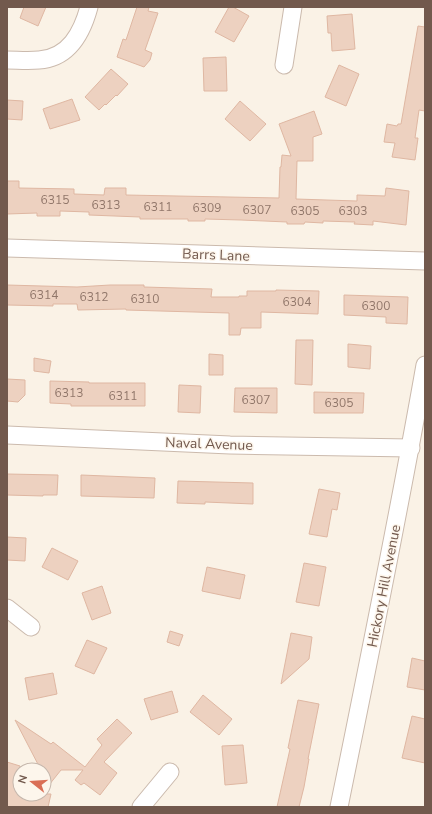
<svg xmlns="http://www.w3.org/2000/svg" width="432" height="814" font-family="'Nunito Sans',sans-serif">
	<rect width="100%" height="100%" fill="#faf2e6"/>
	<g fill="#edd1c0" stroke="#dfb7a2">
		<polygon points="24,7 46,7 38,26 20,18"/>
		<polygon points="137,7 149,7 148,11 158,13 145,50 152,53 150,60 144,67 117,57 123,39 126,40"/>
		<polygon points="229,7 233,7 249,16 234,42 215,32"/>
		<polygon points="352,14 355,49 332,51 331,33 328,33 327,16"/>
		<polygon points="418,26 425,27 425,111 419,110 415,138 418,138 415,160 392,157 395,143 384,142 387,124 397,126 398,124 401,124"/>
		<polygon points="226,57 227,91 204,91 203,58"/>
		<polygon points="339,65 359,74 346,106 325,97"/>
		<polygon points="111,69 128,84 117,96 116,95 106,105 105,104 99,110 85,97"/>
		<polygon points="72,99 80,120 50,129 43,109"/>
		<polygon points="7,100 23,101 22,120 7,119"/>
		<polygon points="240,101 266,124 250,141 225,119"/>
		<polygon points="314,111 322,134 313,137 313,161 297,161 296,199 357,201 357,195 385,196 386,188 409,191 406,225 373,221 373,225 354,224 355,222 323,221 323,223 305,222 304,224 287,224 287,222 241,220 205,219 205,221 188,221 188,219 140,219 140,217 89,215 89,212 60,211 60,216 37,216 37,213 7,214 7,181 19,181 19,188 74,189 74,194 104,195 105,188 126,188 126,195 279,198 280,167 281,167 282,155 291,156 279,124"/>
		<polygon points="7,285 77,287 110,285 144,285 144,287 212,289 211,297 239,297 239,296 247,296 247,291 276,291 276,290 319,291 318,314 261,312 261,328 241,328 240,335 229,335 229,313 126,310 126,309 78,310 77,304 53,304 53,306 7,305"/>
		<polygon points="344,295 408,297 407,324 386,323 386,317 344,315"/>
		<polygon points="296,340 313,340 312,385 295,384"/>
		<polygon points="348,344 371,346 370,369 348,367"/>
		<polygon points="209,354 223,355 223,375 209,375"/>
		<polygon points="34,358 51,361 49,373 34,371"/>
		<polygon points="7,379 25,380 25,395 18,402 7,401"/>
		<polygon points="50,381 89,382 89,383 145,383 145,406 71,406 71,404 50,403"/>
		<polygon points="179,385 201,386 200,413 178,412"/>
		<polygon points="235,388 277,388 277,413 234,412"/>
		<polygon points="314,392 364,393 363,413 314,413"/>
		<polygon points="7,474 58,475 57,495 43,495 43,496 7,495"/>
		<polygon points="81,475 155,478 154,498 81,496"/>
		<polygon points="178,481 253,483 253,504 205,502 205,504 177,503"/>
		<polygon points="319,489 340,493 337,510 332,509 327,537 309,534"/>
		<polygon points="7,537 26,538 25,561 7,560"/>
		<polygon points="52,548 78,561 68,580 42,567"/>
		<polygon points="304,563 326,567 319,606 296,602"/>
		<polygon points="207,567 245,575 240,599 202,591"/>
		<polygon points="102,586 111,613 92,620 82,593"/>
		<polygon points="170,631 183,635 179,646 167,642"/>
		<polygon points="291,633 312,637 309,659 281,684"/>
		<polygon points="87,640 107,648 94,674 75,666"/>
		<polygon points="412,658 425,661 425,690 407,687"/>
		<polygon points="53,673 57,694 29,700 25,678"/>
		<polygon points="172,691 178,712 151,720 144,699"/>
		<polygon points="203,695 232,719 219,735 190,712"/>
		<polygon points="298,700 319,704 308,759 309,759 304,787 299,807 277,807 290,749 288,748"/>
		<polygon points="412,716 425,719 425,763 402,758"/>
		<polygon points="117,719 132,733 104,762 117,773 100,795 84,783 81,785 75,780 83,770 61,770 49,785 44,775 44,770 41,770 15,720 51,744 53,742 85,767 102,745 97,739"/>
		<polygon points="243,745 247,783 225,785 222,746"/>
		<polygon points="7,762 20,766 20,794 51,794 48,807 7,807"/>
	</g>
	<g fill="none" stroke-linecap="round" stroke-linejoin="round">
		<defs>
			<g id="minor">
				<path d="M7,60C17,60 28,61 39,60C69,58 82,33 89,7"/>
				<polyline points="284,65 293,7"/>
				<polyline points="7,248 425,261"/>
				<polyline points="7,435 230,445 411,448"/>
				<polyline points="7,608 31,627"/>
				<polyline points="141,807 170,772"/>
				<path d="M339,807C369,660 399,513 425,365"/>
			</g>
		</defs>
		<use href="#minor" stroke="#cbbaad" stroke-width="19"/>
		<use href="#minor" stroke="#fff" stroke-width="17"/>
	</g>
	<g text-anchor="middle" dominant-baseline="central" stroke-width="3" stroke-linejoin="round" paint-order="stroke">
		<g font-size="12" fill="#91776a">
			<text x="55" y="200">6315</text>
			<text x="106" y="205">6313</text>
			<text x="158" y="207">6311</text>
			<text x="207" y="208">6309</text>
			<text x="257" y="210">6307</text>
			<text x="305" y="211">6305</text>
			<text x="353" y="211">6303</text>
			<text x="44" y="295">6314</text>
			<text x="94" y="297">6312</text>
			<text x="145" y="299">6310</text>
			<text x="297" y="302">6304</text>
			<text x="376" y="306">6300</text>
			<text x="69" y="393">6313</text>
			<text x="123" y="396">6311</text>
			<text x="256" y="400">6307</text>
			<text x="339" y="403">6305</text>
		</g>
		<g font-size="14" fill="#72594d" stroke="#fdf6ec">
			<text transform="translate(216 255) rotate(2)">Barrs Lane</text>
			<text transform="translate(209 444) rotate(2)">Naval Avenue</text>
			<text transform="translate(384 586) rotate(-79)">Hickory Hill Avenue</text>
		</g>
	</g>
	<rect width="432" height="814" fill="none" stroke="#72594d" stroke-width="16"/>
	<g transform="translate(32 782) rotate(287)"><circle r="19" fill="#fdf6ec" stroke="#c5b7ac"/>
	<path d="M0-3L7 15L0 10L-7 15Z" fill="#da6f56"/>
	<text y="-6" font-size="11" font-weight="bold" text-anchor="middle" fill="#72594d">N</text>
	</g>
</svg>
